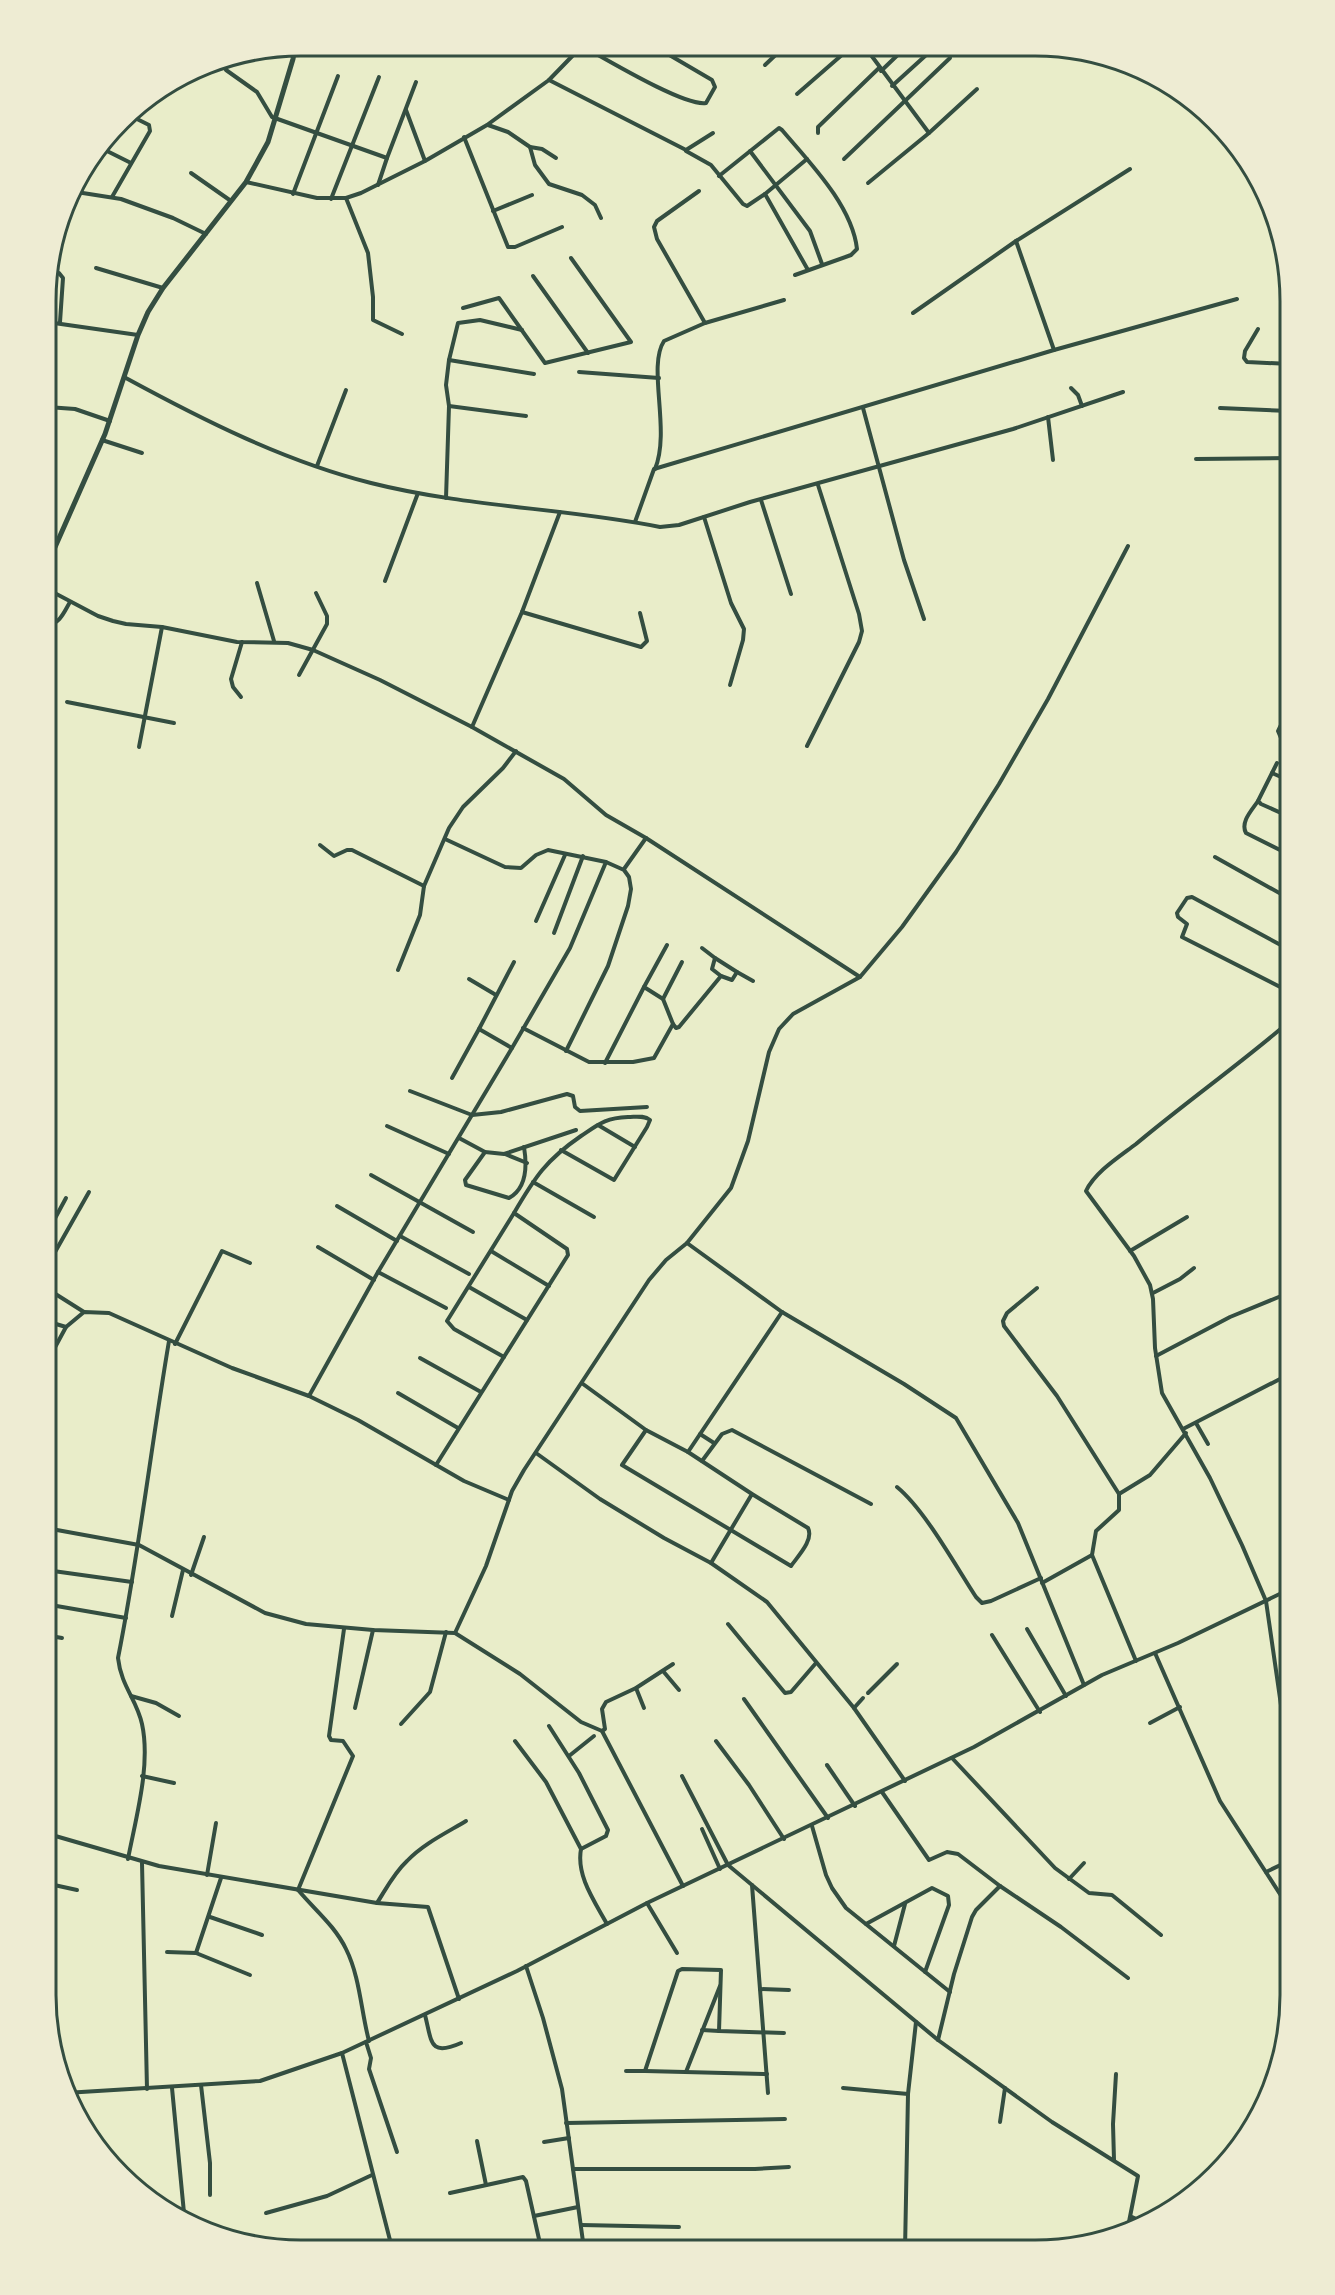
<svg xmlns="http://www.w3.org/2000/svg" width="1335" height="2295" font-family="'Source Sans 3',sans-serif">
	<rect width="100%" height="100%" fill="#e9edc9"/>
	<g fill="none" stroke-linecap="round" stroke-linejoin="round">
		<g stroke="#344e41" stroke-width="4">
			<path d="M582,46C604,58 685,107 706,103L715,87L712,80L654,46"/>
			<polyline points="865,47 929,133"/>
			<polyline points="765,65 785,46"/>
			<polyline points="226,70 257,92 272,117 387,158 416,82"/>
			<polyline points="881,71 906,47"/>
			<polyline points="549,80 686,150 713,133"/>
			<polyline points="892,86 935,47"/>
			<polyline points="797,94 851,47"/>
			<polyline points="406,110 425,161"/>
			<polyline points="488,125 508,132 530,147 535,165 549,184 582,195 595,205 601,218"/>
			<polyline points="818,133 818,127 879,68"/>
			<polyline points="464,137 508,247 515,247 562,227"/>
			<polyline points="530,147 542,149 556,158"/>
			<polyline points="101,148 131,163"/>
			<polyline points="686,151 711,165 743,204 747,206 765,194 807,159"/>
			<polyline points="750,151 810,231 822,264"/>
			<polyline points="844,159 950,58"/>
			<polyline points="191,173 231,201"/>
			<path d="M719,176L779,128L782,130C809,162 852,205 857,249L851,255L795,275"/>
			<polyline points="246,182 317,198 346,198 361,193 425,161 487,125 549,80 582,46"/>
			<polyline points="868,183 929,133 977,89"/>
			<polyline points="378,185 387,158"/>
			<polyline points="70,191 121,199 173,218 206,234"/>
			<polyline points="699,191 657,221 654,227 657,239 705,323"/>
			<polyline points="293,194 338,76"/>
			<polyline points="765,194 808,270"/>
			<polyline points="112,197 150,131 149,125 127,114"/>
			<polyline points="346,198 368,253 373,297 373,320 402,334"/>
			<polyline points="331,199 379,77"/>
			<polyline points="493,211 532,195"/>
			<polyline points="1016,241 1054,350"/>
			<polyline points="96,268 163,288"/>
			<polyline points="47,273 59,273 63,278 60,322"/>
			<polyline points="533,276 588,353"/>
			<polyline points="463,308 499,298 545,363 631,342 571,258"/>
			<polyline points="913,313 1016,241 1130,169"/>
			<polyline points="47,322 138,335"/>
			<polyline points="1258,329 1245,351 1244,358 1247,362 1290,364"/>
			<polyline points="449,360 534,374"/>
			<polyline points="579,372 659,378"/>
			<path d="M124,377C203,420 284,461 371,483C466,507 565,508 660,527L679,525L750,502L1013,429L1123,392"/>
			<polyline points="1071,388 1078,395 1082,406"/>
			<polyline points="449,406 526,416"/>
			<polyline points="47,407 75,409 110,421"/>
			<polyline points="863,408 904,560 924,619"/>
			<polyline points="1220,408 1290,411"/>
			<polyline points="1048,417 1053,460"/>
			<polyline points="102,440 142,453"/>
			<polyline points="1196,459 1290,458"/>
			<polyline points="317,466 346,390"/>
			<path d="M655,469C671,430 647,367 664,341L705,323L784,300"/>
			<polyline points="446,498 449,406 446,385 449,360 458,323 480,320 522,330"/>
			<polyline points="761,500 791,594"/>
			<polyline points="704,517 731,603 744,629 743,640 730,685"/>
			<polyline points="635,522 654,469 1054,350 1237,299"/>
			<polyline points="385,581 418,493"/>
			<polyline points="257,583 274,641"/>
			<polyline points="47,589 98,616 113,621 126,624 162,627 237,642 288,643 313,650 380,680 472,727 564,779 606,815 646,838 860,977"/>
			<polyline points="522,612 641,647 647,641 640,613"/>
			<path d="M47,625C60,624 64,612 70,602"/>
			<polyline points="299,675 327,624 327,616 316,593"/>
			<polyline points="241,697 233,687 231,679 242,642"/>
			<polyline points="67,702 174,723"/>
			<polyline points="472,727 522,612 560,512"/>
			<polyline points="1290,742 1281,738 1278,731 1290,706"/>
			<polyline points="807,746 859,642 862,631 859,614 818,485"/>
			<polyline points="139,747 162,627"/>
			<polyline points="1277,763 1258,801 1261,804 1290,817"/>
			<polyline points="1272,773 1290,781"/>
			<path d="M1258,801C1252,810 1240,822 1246,833L1290,855"/>
			<polyline points="445,839 505,867 521,868 536,855 548,850 606,862 624,870 629,877 631,889 628,906 608,966 566,1051"/>
			<polyline points="320,845 334,856 347,850 352,850 424,886"/>
			<polyline points="1215,857 1290,899"/>
			<polyline points="46,866 51,870"/>
			<polyline points="624,869 646,838"/>
			<polyline points="536,921 565,855"/>
			<polyline points="554,933 583,856"/>
			<polyline points="702,948 715,958 712,969 721,976"/>
			<polyline points="715,958 737,972"/>
			<polyline points="398,970 420,915 424,886 449,828 463,807 503,768 516,751"/>
			<polyline points="469,979 496,995"/>
			<polyline points="1290,992 1182,937 1187,924 1178,917 1177,913 1187,898 1192,897 1290,950"/>
			<polyline points="663,999 682,962"/>
			<polyline points="673,1024 676,1028 679,1027 721,976 732,980 737,972 753,981"/>
			<polyline points="523,1028 589,1062 633,1062 654,1058 673,1024 663,999 644,987 667,945"/>
			<polyline points="512,1048 570,948 606,862"/>
			<polyline points="605,1063 644,987"/>
			<polyline points="452,1078 479,1029"/>
			<polyline points="410,1091 472,1115 501,1112 567,1094 573,1096 575,1107 580,1111 647,1107"/>
			<polyline points="598,1125 635,1147"/>
			<polyline points="387,1126 449,1154"/>
			<polyline points="459,1138 485,1152 504,1154 576,1130"/>
			<path d="M485,1152L465,1180L466,1185L509,1198C527,1188 527,1165 524,1147"/>
			<polyline points="505,1154 527,1163"/>
			<polyline points="371,1175 473,1232"/>
			<polyline points="533,1182 594,1217"/>
			<polyline points="337,1206 397,1241"/>
			<polyline points="46,1235 66,1198"/>
			<polyline points="400,1236 469,1274"/>
			<polyline points="687,1243 782,1312 904,1384 956,1418 1018,1523 1084,1685"/>
			<polyline points="318,1247 374,1280"/>
			<polyline points="491,1251 549,1286"/>
			<polyline points="1130,1251 1187,1217"/>
			<polyline points="46,1268 89,1192"/>
			<polyline points="378,1272 446,1308"/>
			<polyline points="469,1287 527,1320"/>
			<polyline points="46,1288 84,1312"/>
			<polyline points="1037,1288 1007,1313 1003,1321 1004,1326 1057,1396 1119,1494 1119,1510 1096,1531 1092,1555"/>
			<polyline points="1153,1293 1180,1279 1194,1268"/>
			<polyline points="46,1321 66,1327"/>
			<polyline points="175,1344 222,1251 250,1263"/>
			<polyline points="1156,1356 1230,1317 1286,1294"/>
			<polyline points="504,1357 454,1329 447,1321 514,1213"/>
			<polyline points="420,1358 481,1392"/>
			<polyline points="46,1364 66,1327 84,1312 109,1313 232,1368 309,1396 358,1420 464,1481 509,1500"/>
			<polyline points="583,1384 646,1430"/>
			<polyline points="398,1393 458,1428"/>
			<polyline points="309,1396 378,1272 512,1048 479,1029 514,962"/>
			<polyline points="1196,1423 1208,1444"/>
			<polyline points="1183,1429 1280,1379"/>
			<polyline points="700,1434 714,1443"/>
			<polyline points="688,1452 782,1312"/>
			<polyline points="536,1453 600,1499 664,1538 711,1563 767,1602 854,1708 905,1781"/>
			<polyline points="702,1461 722,1434 732,1430 871,1504"/>
			<path d="M436,1465L568,1255L567,1249L514,1213C535,1177 546,1160 581,1136C599,1124 605,1118 628,1117C636,1117 644,1115 650,1120L647,1127L614,1180L561,1150"/>
			<path d="M897,1487C925,1510 955,1565 976,1597L982,1603L991,1601L1041,1578"/>
			<polyline points="1119,1494 1150,1475 1186,1433"/>
			<polyline points="46,1528 139,1545 265,1613 306,1624 373,1630 455,1633 520,1674 581,1722 602,1731 683,1886"/>
			<path d="M711,1563L752,1494L688,1452L646,1430L622,1465L791,1566C798,1556 814,1540 808,1528L752,1494"/>
			<polyline points="46,1570 132,1582"/>
			<polyline points="191,1575 204,1537"/>
			<polyline points="1042,1583 1092,1555 1136,1661"/>
			<polyline points="45,1604 126,1618"/>
			<polyline points="172,1616 183,1570"/>
			<polyline points="728,1624 785,1693 791,1692 816,1663"/>
			<polyline points="1027,1629 1066,1696"/>
			<polyline points="455,1633 486,1566 512,1491 524,1470 649,1280 666,1260 687,1243 731,1188 748,1141 769,1052 779,1029 793,1014 860,977 902,927 956,852 999,784 1048,699 1128,546"/>
			<polyline points="45,1635 62,1638"/>
			<polyline points="992,1635 1040,1712"/>
			<polyline points="1155,1653 1220,1801 1289,1908"/>
			<polyline points="663,1671 679,1690"/>
			<polyline points="636,1688 644,1708"/>
			<polyline points="868,1693 897,1664"/>
			<polyline points="131,1696 156,1703 179,1716"/>
			<polyline points="744,1699 828,1818"/>
			<polyline points="355,1708 373,1630"/>
			<polyline points="854,1708 863,1698"/>
			<polyline points="1150,1723 1180,1707"/>
			<polyline points="401,1724 430,1692 446,1632"/>
			<polyline points="549,1726 579,1773 608,1830 606,1836 581,1849"/>
			<polyline points="602,1731 605,1729 602,1709 606,1702 636,1688 673,1664"/>
			<path d="M1290,1732L1284,1726L1266,1601L1242,1545L1210,1478L1162,1393L1155,1348L1153,1299L1150,1285L1134,1256L1086,1191C1095,1172 1119,1157 1136,1144C1186,1102 1240,1064 1290,1021"/>
			<path d="M515,1741L546,1782L581,1849C576,1876 595,1902 607,1924"/>
			<polyline points="716,1741 749,1785 784,1839"/>
			<polyline points="569,1756 594,1736"/>
			<polyline points="952,1758 1055,1868 1089,1893 1112,1895 1161,1935"/>
			<polyline points="827,1765 855,1806"/>
			<polyline points="142,1776 174,1783"/>
			<polyline points="682,1776 728,1865 938,2040 1052,2122 1138,2176 1127,2232"/>
			<polyline points="882,1792 929,1860 947,1852 958,1854 1000,1886 1061,1927 1128,1978"/>
			<polyline points="812,1826 826,1875 832,1888 846,1908 950,1992"/>
			<polyline points="702,1829 720,1869"/>
			<polyline points="45,1833 159,1866 377,1903 428,1907 459,1999"/>
			<path d="M128,1859C136,1817 151,1765 142,1724C137,1700 121,1686 118,1658C139,1553 151,1447 169,1341"/>
			<polyline points="142,1863 147,2089"/>
			<polyline points="1266,1872 1289,1861"/>
			<polyline points="207,1875 216,1823"/>
			<polyline points="1069,1879 1084,1863"/>
			<polyline points="45,1883 77,1890"/>
			<polyline points="752,1885 768,2093"/>
			<polyline points="298,1890 353,1756 343,1741 331,1740 329,1736 344,1629"/>
			<path d="M299,1891C315,1910 335,1926 346,1949C360,1977 361,2011 369,2041"/>
			<polyline points="1282,1898 1289,1895"/>
			<path d="M377,1903C386,1889 394,1873 407,1861C423,1844 446,1833 466,1821"/>
			<polyline points="647,1903 677,1953"/>
			<polyline points="210,1917 262,1935"/>
			<polyline points="866,1924 932,1888 948,1896 949,1905 925,1972"/>
			<polyline points="1289,1942 1281,1927 1283,1921 1289,1918"/>
			<polyline points="894,1946 905,1904"/>
			<polyline points="167,1952 196,1953 221,1878"/>
			<polyline points="196,1953 250,1975"/>
			<polyline points="526,1966 543,2018 562,2089 584,2249"/>
			<polyline points="760,1989 789,1990"/>
			<path d="M425,2015C432,2042 429,2057 461,2043"/>
			<polyline points="702,2030 719,2031"/>
			<polyline points="938,2040 954,1974 972,1917 976,1910 1000,1886"/>
			<polyline points="366,2042 371,2058 369,2069 397,2152"/>
			<polyline points="342,2053 517,1971 647,1903 974,1747 1102,1675 1178,1643 1290,1589"/>
			<polyline points="626,2071 645,2071 678,1971 682,1969 721,1970 719,2031 784,2033"/>
			<polyline points="645,2071 767,2074"/>
			<polyline points="686,2072 720,1986"/>
			<polyline points="201,2085 210,2163 210,2195"/>
			<polyline points="172,2088 184,2213"/>
			<polyline points="843,2088 908,2094"/>
			<polyline points="65,2093 260,2081 342,2053 392,2248"/>
			<polyline points="69,2093 71,2104"/>
			<polyline points="1268,2097 1272,2079"/>
			<polyline points="1000,2122 1005,2088"/>
			<polyline points="566,2123 785,2119"/>
			<polyline points="477,2141 486,2185"/>
			<polyline points="544,2142 569,2138"/>
			<polyline points="1114,2160 1113,2124 1116,2074"/>
			<polyline points="573,2169 755,2169 789,2167"/>
			<polyline points="450,2193 523,2177 526,2181 541,2248"/>
			<polyline points="266,2213 327,2196 372,2175"/>
			<polyline points="534,2216 578,2207"/>
			<polyline points="1132,2217 1145,2223"/>
			<polyline points="581,2225 679,2227"/>
			<polyline points="905,2250 908,2094 916,2022"/>
		</g>
		<polyline stroke="#344e41" stroke-width="5" points="47,561 52,554 105,434 138,335 148,312 163,288 246,182 268,142 293,59 295,46"/>
	</g>
	<path d="M0 0H1335V2295H0ZM301 56H1035A245 245 0 0 1 1280 301V1995A245 245 0 0 1 1035 2240H301A245 245 0 0 1 56 1995V301A245 245 0 0 1 301 56Z" fill="#eeecd3" fill-rule="evenodd"/>
	<path fill="none" stroke="#344e41" stroke-width="3" d="M301 56H1035A245 245 0 0 1 1280 301V1995A245 245 0 0 1 1035 2240H301A245 245 0 0 1 56 1995V301A245 245 0 0 1 301 56Z"/>
</svg>
